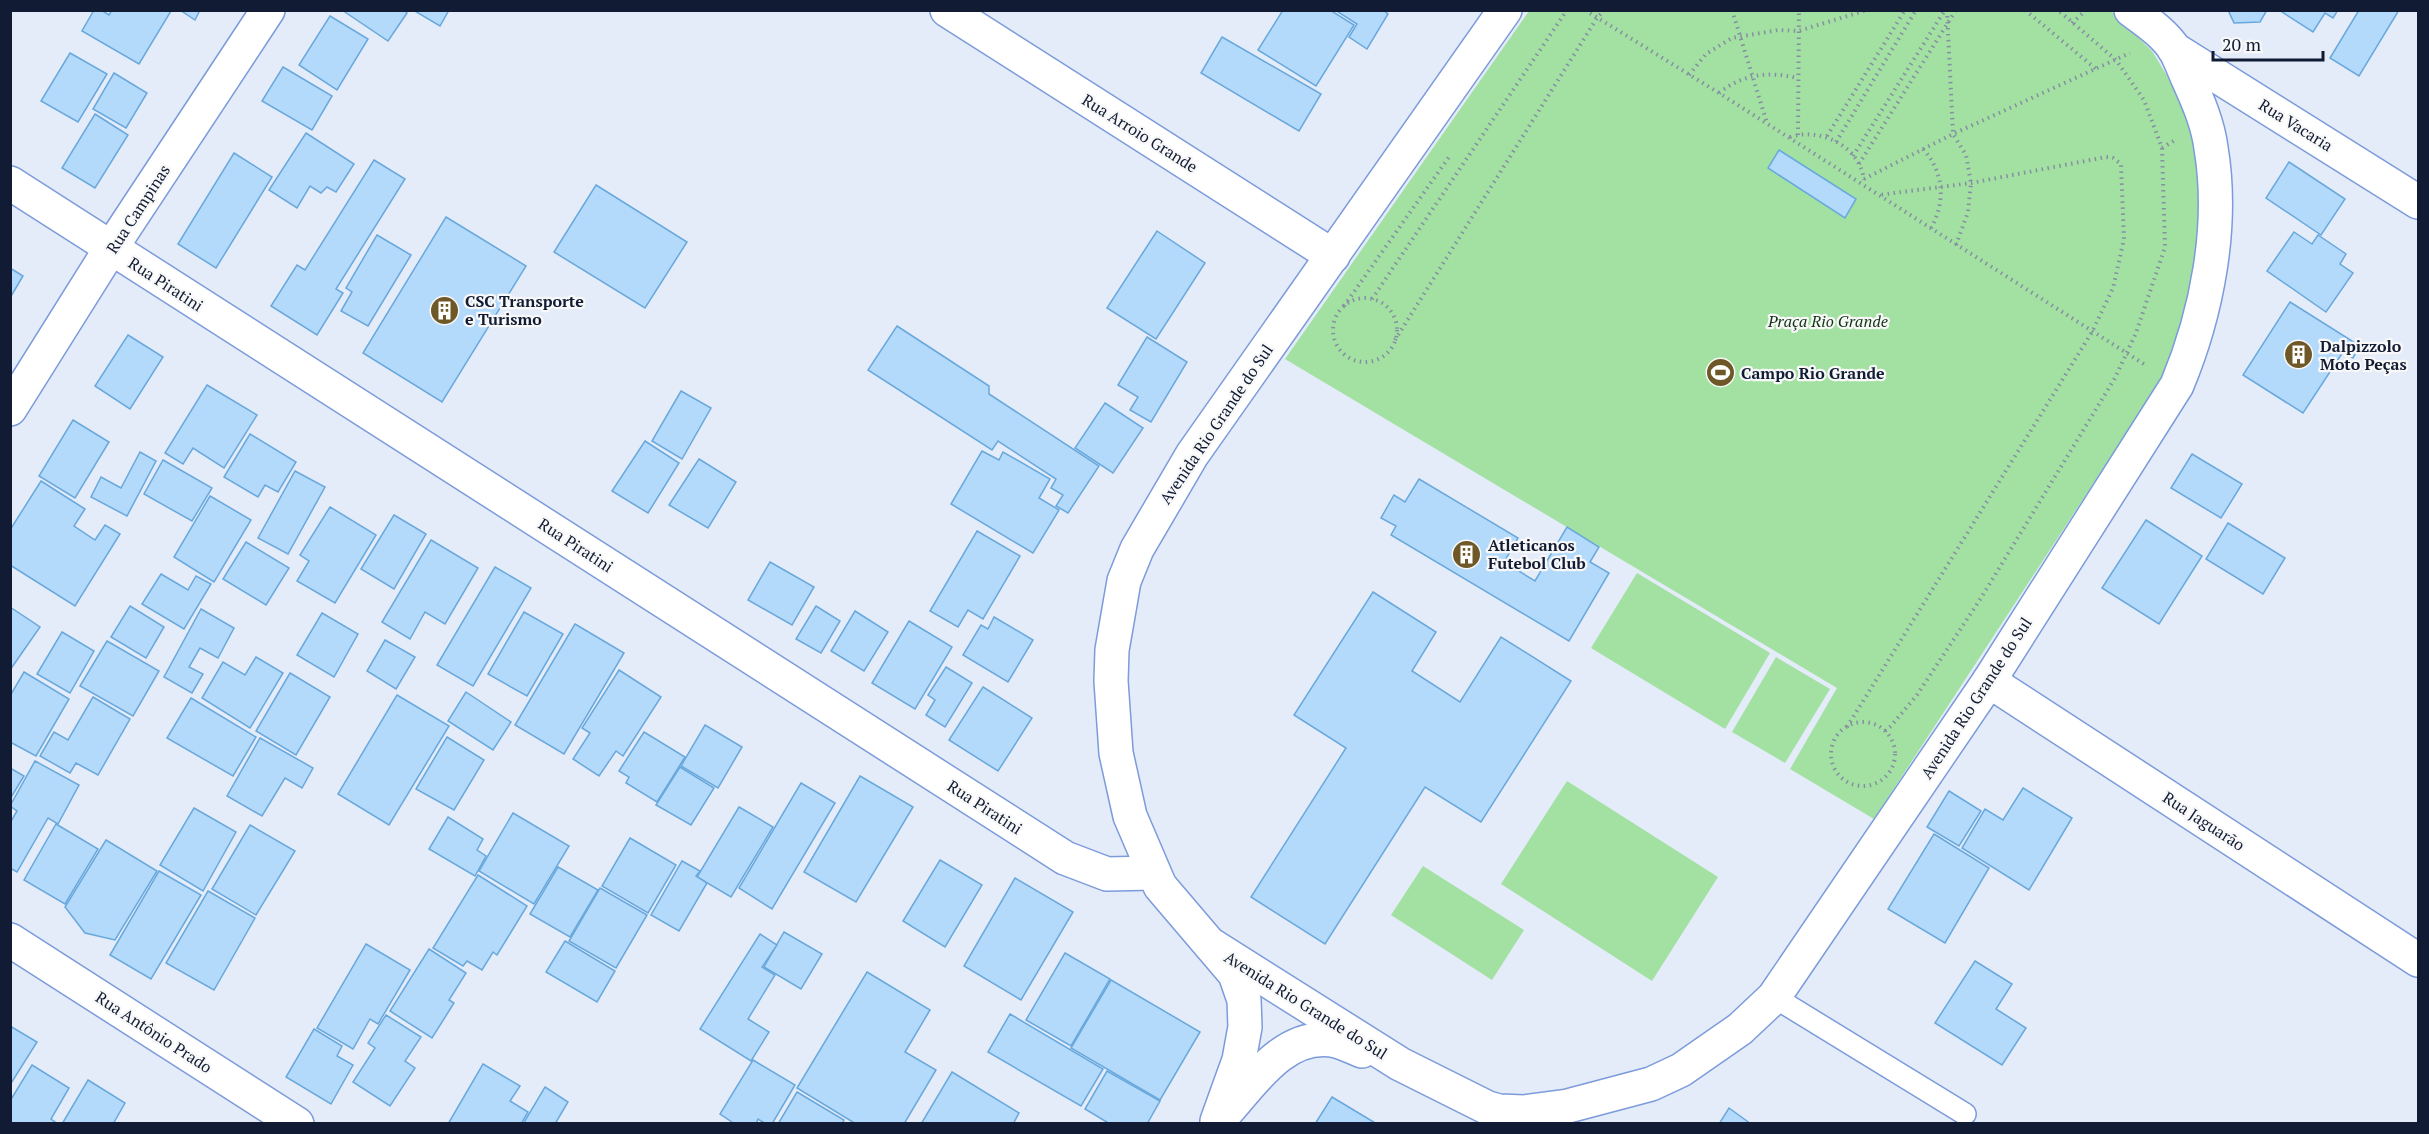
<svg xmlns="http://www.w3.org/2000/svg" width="2429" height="1134" font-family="'PT Serif',serif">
	<rect width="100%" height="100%" fill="#e4ebf9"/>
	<g fill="#a3e1a3">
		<polygon points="1529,11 2111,11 2152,51 2178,94 2197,136 2203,222 2181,339 2157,386 1874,819 1790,769 1837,688 1285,359"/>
		<polygon points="1637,573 1770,653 1725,729 1591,648"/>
		<polygon points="1776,657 1830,689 1785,763 1732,732"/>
		<polygon points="1567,781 1718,877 1652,981 1501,884"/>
		<polygon points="1423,866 1524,930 1492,980 1391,915"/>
	</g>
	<g fill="#b4dafb" stroke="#68a8dc" stroke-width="1.5">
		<polygon points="94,10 101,10 109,15 112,10 171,11 139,64 82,31"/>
		<polygon points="180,10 200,10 195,20"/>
		<polygon points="342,10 404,10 407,13 388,41"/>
		<polygon points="413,10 449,10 440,26"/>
		<polygon points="1283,10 1330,10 1354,25 1316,86 1258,50"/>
		<polygon points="1335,10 1383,10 1388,14 1367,49 1349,37 1357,24"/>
		<polygon points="2228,10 2267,10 2260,22 2234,23"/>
		<polygon points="2279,10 2338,10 2333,18 2325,13 2313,32"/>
		<polygon points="2359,10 2399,10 2359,76 2330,58"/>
		<polygon points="330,16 368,39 337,90 299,65"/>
		<polygon points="1222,37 1321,94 1299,131 1201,73"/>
		<polygon points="70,53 107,74 78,122 41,101"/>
		<polygon points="283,67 332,96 312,130 262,101"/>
		<polygon points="114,73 147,93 126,128 93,109"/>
		<polygon points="95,114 128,135 95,188 62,168"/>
		<polygon points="306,133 354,164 336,192 327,187 321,193 310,186 297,208 269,190"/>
		<polygon points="1779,150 1856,199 1845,218 1768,168"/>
		<polygon points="234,153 272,177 216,268 178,244"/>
		<polygon points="374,160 405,179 336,289 343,293 317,335 271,306 297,265 305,270"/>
		<polygon points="2289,162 2345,199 2321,235 2266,198"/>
		<polygon points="596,185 687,242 645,308 554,252"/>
		<polygon points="446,217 526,266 442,402 363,353"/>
		<polygon points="1157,231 1205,263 1156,339 1107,308"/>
		<polygon points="2294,232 2312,244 2318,235 2346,254 2340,264 2353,273 2326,312 2267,271"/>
		<polygon points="377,235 411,255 368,326 341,311 352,292 346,288"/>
		<polygon points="10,268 23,276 10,298"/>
		<polygon points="2290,302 2360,346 2353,358 2343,352 2303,413 2243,375"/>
		<polygon points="897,326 989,386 989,394 1099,466 1068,513 1056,506 1063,495 1051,488 1056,479 998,441 992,450 868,370"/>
		<polygon points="128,335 163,357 130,409 95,386"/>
		<polygon points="1147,337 1187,362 1151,422 1130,410 1138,397 1118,385"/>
		<polygon points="207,385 257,415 224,468 193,448 183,464 165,453"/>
		<polygon points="681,391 711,408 682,459 652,441"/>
		<polygon points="1105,403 1143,428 1113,473 1075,448"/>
		<polygon points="73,420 109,442 75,498 39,476"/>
		<polygon points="250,434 296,462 278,492 265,485 258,497 224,477"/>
		<polygon points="645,441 679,463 648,513 612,491"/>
		<polygon points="982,451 999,460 1003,452 1050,479 1039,498 1059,510 1033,553 951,504"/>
		<polygon points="140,452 156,461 127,516 91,497 101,477 121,488"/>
		<polygon points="2192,454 2242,484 2221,518 2171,488"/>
		<polygon points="699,459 736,482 708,528 669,505"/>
		<polygon points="163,460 212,488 192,521 144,494"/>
		<polygon points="295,471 325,487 288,554 258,538"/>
		<polygon points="1419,479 1518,538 1504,562 1535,581 1567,527 1599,547 1590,562 1609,573 1569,641 1391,535 1396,526 1381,518 1394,495 1405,502"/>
		<polygon points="41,481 85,509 74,526 95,540 105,525 120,534 75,606 10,565 10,530"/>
		<polygon points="210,496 251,520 214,582 174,557"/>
		<polygon points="330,507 376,535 335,603 297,581 309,561 300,555"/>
		<polygon points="394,515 426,534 394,589 361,569"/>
		<polygon points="2146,520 2202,556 2159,624 2102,588"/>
		<polygon points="2228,523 2285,558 2263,594 2206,559"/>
		<polygon points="977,531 1020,556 983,619 968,610 958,627 930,611"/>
		<polygon points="431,540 478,568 445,624 425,612 410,639 382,622"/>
		<polygon points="246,542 289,568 266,605 223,579"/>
		<polygon points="770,562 814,587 792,625 748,600"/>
		<polygon points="495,567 531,588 473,686 437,665"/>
		<polygon points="161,574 188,590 196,576 211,584 184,629 142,604"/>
		<polygon points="1373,592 1436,632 1412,671 1460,702 1501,637 1571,681 1481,822 1425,787 1325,944 1251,897 1346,748 1294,715"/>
		<polygon points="130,606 164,627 146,658 111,637"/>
		<polygon points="816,606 840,621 821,653 796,639"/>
		<polygon points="10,607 40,627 10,670"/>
		<polygon points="201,609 234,628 218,658 200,648 189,667 203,674 192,693 164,677"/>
		<polygon points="855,611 888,632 864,671 831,651"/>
		<polygon points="524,612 563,634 527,696 488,674"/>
		<polygon points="322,613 358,634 334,677 297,655"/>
		<polygon points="994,617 1033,640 1008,682 963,655 981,625 988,629"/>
		<polygon points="909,621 952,647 915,709 872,683"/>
		<polygon points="575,624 624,653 564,754 515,725"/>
		<polygon points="62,632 94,651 70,693 37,674"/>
		<polygon points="385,640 415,657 396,689 367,671"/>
		<polygon points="107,641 159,671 133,716 80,686"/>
		<polygon points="256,657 283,673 250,728 202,698 223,662 245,675"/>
		<polygon points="946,667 972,683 945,727 926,715 935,700 928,695"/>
		<polygon points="619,670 661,697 623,756 616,751 599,776 573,759 590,733 582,728"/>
		<polygon points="24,672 69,699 36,756 10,742 10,696"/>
		<polygon points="290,673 330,697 296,755 256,731"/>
		<polygon points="983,687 1032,718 998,771 949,740"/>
		<polygon points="466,692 511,722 493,750 448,721"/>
		<polygon points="397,695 449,726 389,825 338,794"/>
		<polygon points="93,697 130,719 98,775 76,763 70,773 40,756 54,732 68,740"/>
		<polygon points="191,698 256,737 233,776 167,738"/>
		<polygon points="705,725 742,747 718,788 681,766"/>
		<polygon points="644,732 685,757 657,802 626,783 629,777 619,771"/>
		<polygon points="447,737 484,760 454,810 416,789"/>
		<polygon points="260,738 313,768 302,788 285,778 262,816 227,796"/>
		<polygon points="35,761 79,785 58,824 48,818 17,872 10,868 10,823 17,811 10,806"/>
		<polygon points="680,767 714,788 691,825 656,805"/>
		<polygon points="10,768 24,776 10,799"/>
		<polygon points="860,776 913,807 856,902 804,872"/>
		<polygon points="801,783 835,803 772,909 739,888"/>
		<polygon points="2023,788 2072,818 2029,890 1962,848 1985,809 2003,820"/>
		<polygon points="1949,791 1981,811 1959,846 1927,827"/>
		<polygon points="739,807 773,827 731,897 697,877"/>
		<polygon points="194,808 236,832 203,891 160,865"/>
		<polygon points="513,813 569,846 534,904 479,871"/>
		<polygon points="448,817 483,839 477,850 486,856 475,876 429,849"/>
		<polygon points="56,824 98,849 65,904 24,880"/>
		<polygon points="250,825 295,851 256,915 212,889"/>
		<polygon points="1934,834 1989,868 1945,943 1888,909"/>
		<polygon points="630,838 676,865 648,913 602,886"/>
		<polygon points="106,840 157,871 115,940 85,933 65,907"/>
		<polygon points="940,860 982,885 945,947 903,921"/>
		<polygon points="682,861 700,871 696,876 707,883 679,931 651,915"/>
		<polygon points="558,867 598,890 570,937 530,914"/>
		<polygon points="159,871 201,895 151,979 110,955"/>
		<polygon points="478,875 527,906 497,955 493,952 482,970 467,961 463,966 433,948"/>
		<polygon points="1015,878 1073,912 1021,1000 964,966"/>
		<polygon points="600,888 647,915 616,968 569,941"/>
		<polygon points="208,891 255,918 214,990 166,963"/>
		<polygon points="784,932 822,954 801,989 764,967"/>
		<polygon points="760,934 777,945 762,967 775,975 748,1019 769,1032 751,1061 700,1029"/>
		<polygon points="565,941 615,971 597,1002 546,972"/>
		<polygon points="366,944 410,970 378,1024 370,1019 353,1049 317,1028"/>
		<polygon points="429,949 466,973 449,1000 454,1003 432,1038 390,1011"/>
		<polygon points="1065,953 1110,979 1071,1046 1026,1020"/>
		<polygon points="1975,961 2012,984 1996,1009 2026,1028 2002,1065 1935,1023"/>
		<polygon points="867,972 930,1010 905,1052 936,1070 904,1124 856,1124 797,1088"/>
		<polygon points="1111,980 1200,1032 1160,1100 1071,1048"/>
		<polygon points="1010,1014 1103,1069 1081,1106 988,1052"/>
		<polygon points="386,1015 421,1037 405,1061 415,1068 390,1106 353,1082 375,1048 368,1043"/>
		<polygon points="10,1026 37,1042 10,1085"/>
		<polygon points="314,1029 342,1046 337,1056 353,1065 331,1104 286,1077"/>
		<polygon points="753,1060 795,1085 772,1124 766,1124 758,1119 756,1124 735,1124 720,1114"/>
		<polygon points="483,1064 520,1086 510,1101 528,1112 521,1124 448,1124"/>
		<polygon points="32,1065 69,1088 51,1119 58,1124 10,1124 10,1101"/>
		<polygon points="1107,1071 1160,1101 1147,1124 1110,1124 1085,1109"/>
		<polygon points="952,1072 1019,1113 1013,1124 921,1124"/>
		<polygon points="88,1080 125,1103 113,1124 62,1124"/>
		<polygon points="545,1087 568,1102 555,1124 523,1124"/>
		<polygon points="797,1092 844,1120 842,1124 778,1124"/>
		<polygon points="1332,1097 1377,1124 1315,1124"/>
		<polygon points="1729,1108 1751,1124 1719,1124"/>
	</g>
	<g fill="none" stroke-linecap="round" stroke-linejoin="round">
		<defs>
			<polyline id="service" points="1774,997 1965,1114"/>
			<g id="minor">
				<polyline points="947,10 1333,256"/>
				<polyline points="2174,49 2418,202"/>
				<polyline points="10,409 111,248 268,10"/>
				<polyline points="1989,681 2418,960"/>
				<polyline points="10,940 297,1124"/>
			</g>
			<g id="tertiary">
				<polyline points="10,183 1065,858 1107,874 1153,873"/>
				<path d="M1213,946L1400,1064L1488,1108L1499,1111L1524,1112L1568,1106L1651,1084L1681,1070L1740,1029L1774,997L1989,681L2177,385C2207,313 2224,226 2211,148C2208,124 2198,101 2188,79C2184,70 2180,59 2175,50C2165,34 2146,21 2131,10"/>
				<path d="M1227,1111C1254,1081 1284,1034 1331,1040C1341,1041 1352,1047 1362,1051"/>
				<polyline points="1217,1121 1239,1060 1245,1027 1244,1000 1235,974 1160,886 1130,816 1116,753 1111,681 1112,650 1124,581 1137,549 1192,455 1505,10"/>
			</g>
		</defs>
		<use href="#service" stroke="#7c9bdb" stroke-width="24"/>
		<use href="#minor" stroke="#7c9bdb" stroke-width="36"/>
		<use href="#tertiary" stroke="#7c9bdb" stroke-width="36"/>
		<g stroke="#868fa1" stroke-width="4" stroke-dasharray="1.5 4.5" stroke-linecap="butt">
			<polyline points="1585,10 1719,93 2147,366"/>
			<polyline points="1732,10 1767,123"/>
			<polyline points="1947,10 1953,134 1966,155 1971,183 1968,212 1956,245"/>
			<polyline points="2025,10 2096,69"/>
			<polyline points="2072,23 2086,10"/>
			<polyline points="1689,75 1706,54 1732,38 1778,30 1798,31 1867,10"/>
			<path d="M1719,93C1743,74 1768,71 1797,78"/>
			<polyline points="1798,135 1799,10"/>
			<polyline points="1827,136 1905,10"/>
			<path d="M1790,137C1820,127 1860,146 1864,180"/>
			<polyline points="1836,142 1916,10"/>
			<polyline points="2162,148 2175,140"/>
			<path d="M1923,149C1944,172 1946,201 1931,228"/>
			<polyline points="1853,156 1945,10"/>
			<polyline points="1859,164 1956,10"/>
			<polyline points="1864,179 1953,134 2130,53"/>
			<circle cx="1365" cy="330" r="32"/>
			<polyline points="1372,299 1567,10"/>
			<polyline points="1344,306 1449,157"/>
			<polyline points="1395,340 1597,18 1604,10"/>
			<circle cx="1863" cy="754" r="32"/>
			<polyline points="1847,727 2092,332 2113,288 2124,239 2121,164 2113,158 2106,157 1971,183 1879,195"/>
			<polyline points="1885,731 1891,726 1917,695 1981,598 2115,378 2136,333 2165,247 2162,148 2144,100 2116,60 2058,10"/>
		</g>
		<use href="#service" stroke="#fff" stroke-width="21"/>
		<use href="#minor" stroke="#fff" stroke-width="33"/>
		<use href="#tertiary" stroke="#fff" stroke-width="33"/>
	</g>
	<defs>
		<symbol id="building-disc" viewBox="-11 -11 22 22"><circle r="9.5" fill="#6e5828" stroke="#f8f8f8"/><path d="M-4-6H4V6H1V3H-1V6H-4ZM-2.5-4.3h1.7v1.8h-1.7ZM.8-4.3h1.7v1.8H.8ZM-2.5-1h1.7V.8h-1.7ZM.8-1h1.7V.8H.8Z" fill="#fff"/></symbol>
		<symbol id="stadium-disc" viewBox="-11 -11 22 22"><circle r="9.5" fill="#6e5828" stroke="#f8f8f8"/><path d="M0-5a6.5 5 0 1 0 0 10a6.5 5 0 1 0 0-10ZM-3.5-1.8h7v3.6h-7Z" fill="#fff"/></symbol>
	</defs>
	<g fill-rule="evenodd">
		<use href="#building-disc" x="428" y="294" width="33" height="33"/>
		<use href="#building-disc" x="2282" y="338" width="33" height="33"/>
		<use href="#stadium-disc" x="1704" y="356" width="33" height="33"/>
		<use href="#building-disc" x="1450" y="538" width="33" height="33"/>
	</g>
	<g text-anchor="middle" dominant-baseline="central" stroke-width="4.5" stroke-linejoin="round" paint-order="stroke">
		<g font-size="16" fill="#111c34" stroke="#f8f8f8">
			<text transform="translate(2296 125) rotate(32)">Rua Vacaria</text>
			<text transform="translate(1140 133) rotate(32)">Rua Arroio Grande</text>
			<text transform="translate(138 209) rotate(-57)">Rua Campinas</text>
			<text transform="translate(166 284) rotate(33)">Rua Piratini</text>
			<text transform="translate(1216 424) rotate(-56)">Avenida Rio Grande do Sul</text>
			<text transform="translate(576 545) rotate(33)">Rua Piratini</text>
			<text transform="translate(1976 698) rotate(-57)">Avenida Rio Grande do Sul</text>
			<text transform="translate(985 807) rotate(33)">Rua Piratini</text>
			<text transform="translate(2204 821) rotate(33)">Rua Jaguarão</text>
			<text transform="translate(1306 1005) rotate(32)">Avenida Rio Grande do Sul</text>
			<text transform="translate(154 1032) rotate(33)">Rua Antônio Prado</text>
		</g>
		<g font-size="16" font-weight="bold" fill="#111c34" stroke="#f8f8f8" text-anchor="start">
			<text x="465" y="301">CSC Transporte<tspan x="465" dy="18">e Turismo</tspan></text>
			<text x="2320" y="346">Dalpizzolo<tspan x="2320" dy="18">Moto Peças</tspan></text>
			<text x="1741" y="373">Campo Rio Grande</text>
			<text x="1488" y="545">Atleticanos<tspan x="1488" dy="18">Futebol Club</tspan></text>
		</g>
		<g font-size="16" font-style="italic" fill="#113513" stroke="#f8f8f8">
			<text x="1828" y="321">Praça Rio Grande</text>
		</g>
	</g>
	<rect width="2429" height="1134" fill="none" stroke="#111c34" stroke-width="24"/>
	<path d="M2213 51v9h110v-9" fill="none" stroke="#111c34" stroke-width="3"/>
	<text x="2222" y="51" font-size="18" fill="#111c34" stroke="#f8f8f8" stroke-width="4.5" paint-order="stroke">20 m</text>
</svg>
